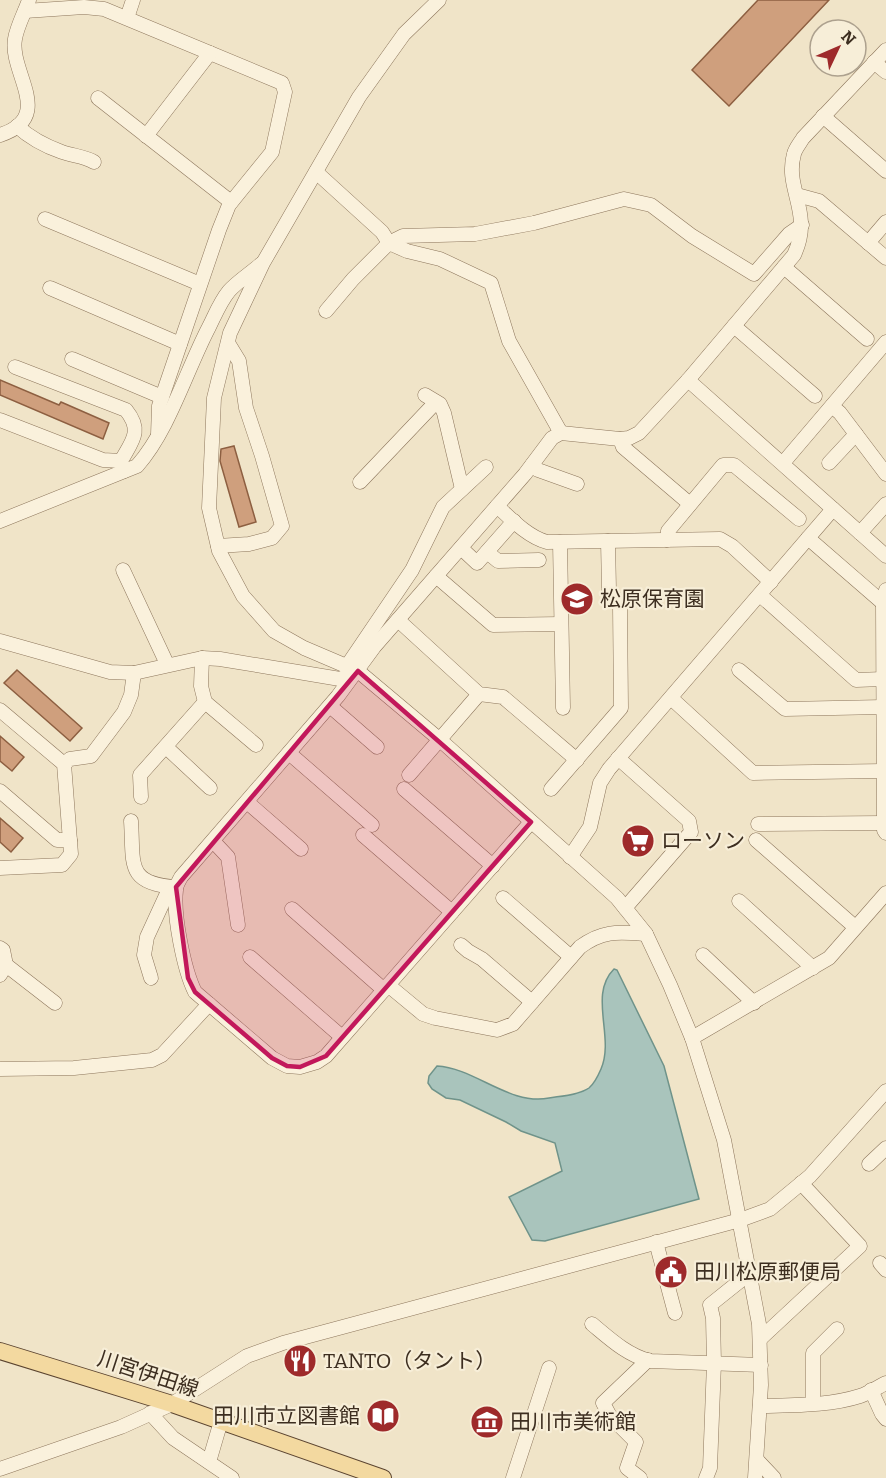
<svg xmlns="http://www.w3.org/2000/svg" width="886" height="1478" font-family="Bitter,'Noto Sans JP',serif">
	<rect width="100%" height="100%" fill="#f0e4c8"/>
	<path fill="#a9c4bc" stroke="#6f938a" stroke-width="1.5" d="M614,969L617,970L664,1066L699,1199L545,1241L532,1240L509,1197L562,1171L555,1143L521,1131L506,1122L460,1100L446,1098L432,1089L428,1083L429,1076L437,1066C475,1068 510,1106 549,1098C561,1096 579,1095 589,1088C595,1083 598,1076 601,1069C615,1037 588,995 614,969Z"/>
	<g fill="#cf9f7d" stroke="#8d5f41" stroke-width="1.5">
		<polygon points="758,0 829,0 729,106 692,70"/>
		<polygon points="0,380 59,405 61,402 109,423 103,439 0,395"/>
		<polygon points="234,446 256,522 239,527 220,461 221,449"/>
		<polygon points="17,670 82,728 70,741 4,683"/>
		<polygon points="0,736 24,757 12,771 0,761"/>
		<polygon points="0,818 23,838 11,852 0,842"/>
	</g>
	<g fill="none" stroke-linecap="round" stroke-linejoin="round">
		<defs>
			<g id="minor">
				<polyline points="439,0 404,34 359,97 263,263 230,333 214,398 209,508 219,551 243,596 274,631 304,648 358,671 439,739 617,898 646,934 670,985 692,1038 724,1140 759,1324 761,1385 755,1478"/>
				<polyline points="25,11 84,7 104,9 282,83 285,92 272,152 229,205 219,230 159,406 158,435"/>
				<polyline points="127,18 133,0"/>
				<polyline points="874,62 886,72"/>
				<polyline points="98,98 231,202"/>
				<polyline points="823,116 886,171"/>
				<path d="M17,126C30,138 45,146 62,152C73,156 84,156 94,162"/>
				<path d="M0,135C56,117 9,73 15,39C17,26 25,12 29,0"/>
				<polyline points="146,136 210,53"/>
				<polyline points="316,172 382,232 389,243 407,251 440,259 491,283 509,341 561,433"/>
				<polyline points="797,195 819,201 886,258"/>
				<polyline points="45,219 200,284"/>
				<polyline points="868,243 886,222"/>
				<polyline points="784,267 867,339"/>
				<polyline points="50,288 180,344"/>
				<polyline points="326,311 353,279 389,243 403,236 475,234 534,223 624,199 651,205 692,236 754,274 789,234 802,225"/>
				<polyline points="734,326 815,396"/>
				<polyline points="72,359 162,397"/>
				<path d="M15,367L126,410C143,431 132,441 121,461L124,471"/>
				<polyline points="688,380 886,556"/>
				<polyline points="425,395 440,404 444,413 462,489"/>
				<polyline points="832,406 840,413 886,474"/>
				<polyline points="0,420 103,460 121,461"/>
				<polyline points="620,439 623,447 690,504"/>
				<polyline points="783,463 886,342"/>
				<polyline points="829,463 856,434"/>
				<polyline points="532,465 538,470 577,484"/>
				<polyline points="360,482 436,402"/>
				<path d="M497,506C511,519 528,537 547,542L720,539L732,546L771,582"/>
				<path d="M0,521L137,466C169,430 186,371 209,327C215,315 220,302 229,291C238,281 251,273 261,264"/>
				<polyline points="860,533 886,504"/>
				<polyline points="808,538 883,603"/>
				<polyline points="667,540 668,531 723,465 734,465 799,519"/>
				<polyline points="560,542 563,708"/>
				<polyline points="218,546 249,544 272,538 282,526 262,456 246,408 239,361 228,343"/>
				<polyline points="461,548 477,563 514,521"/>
				<polyline points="487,552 498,561 539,560"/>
				<polyline points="123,570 167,664"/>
				<polyline points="436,576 493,625 561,624"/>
				<polyline points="886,590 883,603 884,830 886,833"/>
				<polyline points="760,595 856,680 883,679"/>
				<polyline points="398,620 479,694 503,697 577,760"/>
				<polyline points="0,641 110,672 134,673 202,658 220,659 340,679 356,672"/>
				<polyline points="202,658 201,686 205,702 256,745"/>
				<polyline points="347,666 412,570 443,507 486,467"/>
				<polyline points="739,670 785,709 883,707"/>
				<polyline points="671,698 753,773 884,771"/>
				<polyline points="330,706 377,747"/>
				<polyline points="0,710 64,764 71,854 62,865 0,868"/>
				<polyline points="166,747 210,788"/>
				<polyline points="289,753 372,825"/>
				<polyline points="618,758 689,821 691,832 625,908"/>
				<polyline points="64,764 70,759 91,756 124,712 131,695 134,673"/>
				<polyline points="409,775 479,694"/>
				<polyline points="404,789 493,866"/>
				<polyline points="551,789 621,708 620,605 609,590 608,541"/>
				<polyline points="0,791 57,840 70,840"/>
				<polyline points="141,797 140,775 205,702"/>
				<polyline points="247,802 301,849"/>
				<path d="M131,821C134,863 125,884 176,887"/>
				<path d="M531,822L326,1056L317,1062L300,1067L287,1066L272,1058L195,992C184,970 173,915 176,890C176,885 179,881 181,877L338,696L374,647L525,474L552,438L561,433L620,439L629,438L639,433L688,380L794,255C814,213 784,189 794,154C795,149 800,143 803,138L886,50"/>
				<polyline points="758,824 884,823"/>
				<polyline points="363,835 452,912"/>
				<polyline points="756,840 855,927"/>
				<polyline points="213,841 228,857 238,925"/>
				<polyline points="570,857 590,827 600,783 609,769 833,509"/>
				<polyline points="503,898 571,957"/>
				<polyline points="739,901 813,968"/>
				<polyline points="292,909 384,990"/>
				<polyline points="461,945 468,951 482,959 532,1002"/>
				<polyline points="0,948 3,950 6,965 0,975"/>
				<polyline points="703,955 754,1003"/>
				<polyline points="250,957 342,1037"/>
				<polyline points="6,965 55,1003"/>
				<polyline points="151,978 144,955 147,937 170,887"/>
				<path d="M388,985L423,1014L435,1018L497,1030L513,1024L580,947C603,930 618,932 646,934"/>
				<polyline points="692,1038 829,958 886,893"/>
				<polyline points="0,1069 74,1068 152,1060 162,1055 209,1004"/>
				<polyline points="869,1164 886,1148"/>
				<polyline points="656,1242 675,1313"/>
				<polyline points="880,1263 886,1270"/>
				<path d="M592,1324C610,1339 627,1355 650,1361L761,1365"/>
				<polyline points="760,1339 860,1246 801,1183"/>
				<polyline points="871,1390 882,1414 886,1419"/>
				<polyline points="813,1403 813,1353 837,1329"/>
				<path d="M760,1406C793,1405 829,1406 860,1396C869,1393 878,1387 886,1383"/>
				<polyline points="150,1413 173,1438 232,1478"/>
				<polyline points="757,1460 774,1478"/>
				<polyline points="209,1462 221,1421"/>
				<polyline points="0,1469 121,1427 172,1404 247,1356 283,1343 740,1220 770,1209 810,1176 886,1091"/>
				<polyline points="513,1478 549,1368"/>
				<polyline points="640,1478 627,1468 636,1442 610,1416 603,1403 648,1360"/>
				<polyline points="706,1478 710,1468 714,1363 713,1318 710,1305 750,1273"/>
			</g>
			<polyline id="major" points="0,1351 172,1404 383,1478"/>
		</defs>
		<use href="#minor" stroke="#8d765c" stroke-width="15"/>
		<use href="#major" stroke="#5b4430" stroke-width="18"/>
		<use href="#minor" stroke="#faf1dc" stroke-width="14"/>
		<use href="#major" stroke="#f3d9a0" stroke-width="16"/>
	</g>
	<path fill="#c2185b" fill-opacity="0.2" stroke="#c2185b" stroke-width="4.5" stroke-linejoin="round" d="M358,671L531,822L326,1056L300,1067L287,1066L272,1058L195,992L188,978L176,887Z"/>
	<defs>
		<symbol id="school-disc" viewBox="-11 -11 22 22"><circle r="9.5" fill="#9e2a2b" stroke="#f7eed8"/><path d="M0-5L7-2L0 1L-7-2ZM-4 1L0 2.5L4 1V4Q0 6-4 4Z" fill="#fff"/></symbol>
		<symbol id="supermarket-disc" viewBox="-11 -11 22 22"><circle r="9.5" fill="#9e2a2b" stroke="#f7eed8"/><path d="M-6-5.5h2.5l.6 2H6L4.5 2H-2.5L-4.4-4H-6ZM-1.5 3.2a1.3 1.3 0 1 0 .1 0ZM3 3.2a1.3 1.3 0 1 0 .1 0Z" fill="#fff"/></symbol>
		<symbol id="civic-disc" viewBox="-11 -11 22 22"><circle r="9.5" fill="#9e2a2b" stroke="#f7eed8"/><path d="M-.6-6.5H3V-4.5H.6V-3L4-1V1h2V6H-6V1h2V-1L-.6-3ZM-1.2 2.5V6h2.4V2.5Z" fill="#fff"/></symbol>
		<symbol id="restaurant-disc" viewBox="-11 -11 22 22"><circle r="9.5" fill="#9e2a2b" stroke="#f7eed8"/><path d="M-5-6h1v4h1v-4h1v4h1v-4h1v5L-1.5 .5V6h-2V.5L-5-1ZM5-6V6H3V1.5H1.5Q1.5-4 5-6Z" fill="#fff"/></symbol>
		<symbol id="library-disc" viewBox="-11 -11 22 22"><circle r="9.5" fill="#9e2a2b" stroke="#f7eed8"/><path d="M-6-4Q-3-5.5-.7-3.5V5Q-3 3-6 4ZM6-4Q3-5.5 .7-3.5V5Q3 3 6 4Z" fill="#fff"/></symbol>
		<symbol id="museum-disc" viewBox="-11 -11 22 22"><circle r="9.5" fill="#9e2a2b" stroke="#f7eed8"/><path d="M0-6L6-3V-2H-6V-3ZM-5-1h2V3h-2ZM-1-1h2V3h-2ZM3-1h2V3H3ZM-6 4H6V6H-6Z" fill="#fff"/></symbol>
	</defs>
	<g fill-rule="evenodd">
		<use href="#school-disc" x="558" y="580" width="38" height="38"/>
		<use href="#supermarket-disc" x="619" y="822" width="38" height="38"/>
		<use href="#civic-disc" x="652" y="1253" width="38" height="38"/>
		<use href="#restaurant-disc" x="281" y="1342" width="38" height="38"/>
		<use href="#library-disc" x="364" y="1397" width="38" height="38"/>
		<use href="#museum-disc" x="468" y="1403" width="38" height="38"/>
	</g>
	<g text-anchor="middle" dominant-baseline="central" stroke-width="4.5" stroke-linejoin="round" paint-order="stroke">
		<g font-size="21" fill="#3d2e20" stroke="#f7eed8" text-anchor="start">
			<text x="600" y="599">松原保育園</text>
			<text x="661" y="841">ローソン</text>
			<text x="694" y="1272">田川松原郵便局</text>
			<text x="323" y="1361">TANTO（タント）</text>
			<text x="360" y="1416" text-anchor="end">田川市立図書館</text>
			<text x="510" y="1422">田川市美術館</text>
		</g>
		<g font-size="21" fill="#3d2e20" stroke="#f7eed8">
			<text transform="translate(148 1374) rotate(18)">川宮伊田線</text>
		</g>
	</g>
	<g transform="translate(838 48) rotate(46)"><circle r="28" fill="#f7eed8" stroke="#ada18e" stroke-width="1.5"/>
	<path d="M0-4.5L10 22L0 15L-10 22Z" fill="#9e2a2b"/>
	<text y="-9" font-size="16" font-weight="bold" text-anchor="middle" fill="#3d2e20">N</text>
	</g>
</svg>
